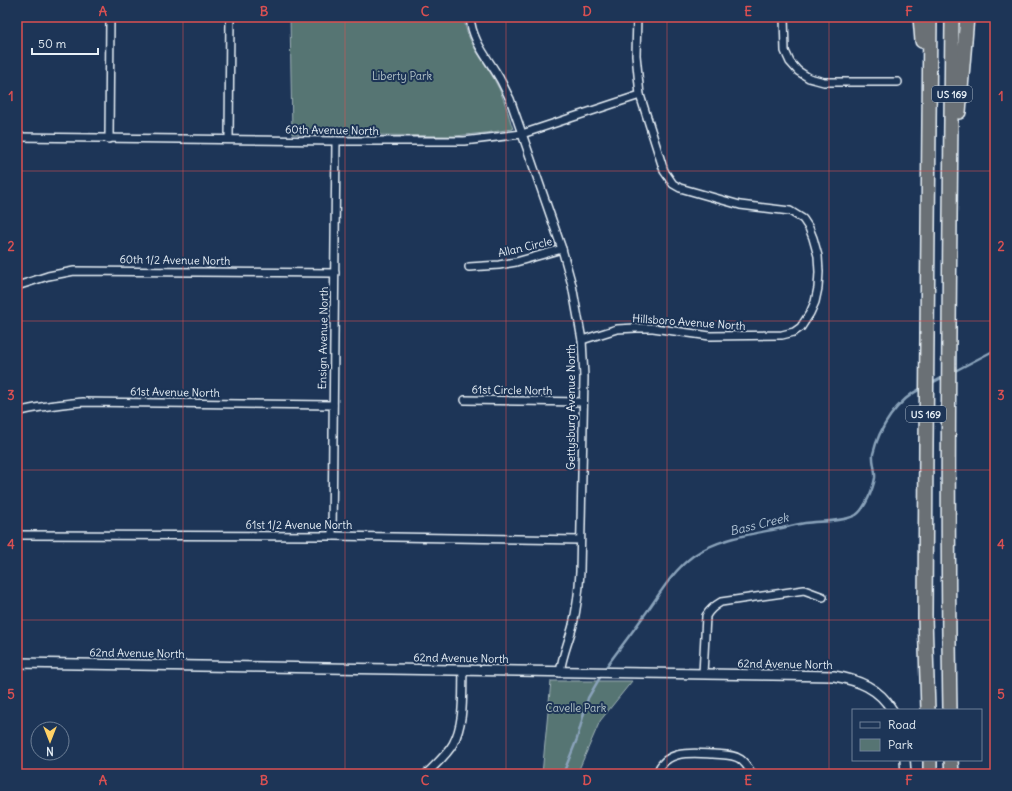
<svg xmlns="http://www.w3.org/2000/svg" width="1012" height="791" font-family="Delius,sans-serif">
	<rect width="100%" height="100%" fill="#1d3557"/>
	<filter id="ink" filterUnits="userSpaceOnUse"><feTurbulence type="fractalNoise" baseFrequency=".025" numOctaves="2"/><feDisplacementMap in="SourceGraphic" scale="8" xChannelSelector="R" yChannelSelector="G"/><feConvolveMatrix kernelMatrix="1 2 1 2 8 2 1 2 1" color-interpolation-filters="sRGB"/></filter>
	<g filter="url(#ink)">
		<g fill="#567473" stroke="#9fb2b6">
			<path d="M290,17H464C466,43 485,61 496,83C504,97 508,114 513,129L485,133L455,136L292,134Z"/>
			<polygon points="551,681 632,681 600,721 577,774 542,774"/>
		</g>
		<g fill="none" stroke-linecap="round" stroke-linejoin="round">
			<g stroke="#89a2ba" stroke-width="2.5">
				<polyline points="953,372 995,350"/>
				<polyline points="932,383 945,376"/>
				<path d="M604,670C616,653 628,638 640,621C657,599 670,573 693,556C718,538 753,534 782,528C790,526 798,524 805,523C820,521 843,522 856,515C865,509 873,489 875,478C876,470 872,462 873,454C879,428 897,400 922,388"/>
				<polyline points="563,774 577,739 588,698 602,674"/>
			</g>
			<defs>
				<g id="minor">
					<path d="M470,17C472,43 490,60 501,81C504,87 507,93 510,99L562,249L572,285L582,340L584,377L580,572C579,590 577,607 573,625C569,641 562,656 560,673"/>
					<polyline points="784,17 785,51 790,62 798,71 809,78 824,82 898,82"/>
					<polyline points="17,137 336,141 464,141 522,134 640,95"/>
					<polyline points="109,139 110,17"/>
					<polyline points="229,139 230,17"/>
					<polyline points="469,267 499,265 516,262 562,249"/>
					<polyline points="17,286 48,276 74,271 335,273"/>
					<polyline points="582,340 617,329 636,328 653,328 710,336 782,335 794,332 801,327 810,313 815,302 818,288 819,272 818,256 813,238 809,228 803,219 790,211 740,205 680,188 673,184 664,171 640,95 636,55 637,17"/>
					<polyline points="465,400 583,402"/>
					<path d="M17,412C39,406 61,404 83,402L333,405"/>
					<polyline points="17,535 332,536 580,540"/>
					<polyline points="332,536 336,141"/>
					<path d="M703,674L706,616C710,609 714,606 721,602L804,590L823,597"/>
					<path d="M426,774C435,765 447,755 453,744C465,722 462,694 463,670"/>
					<path d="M657,774C664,749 693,753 713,754C722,755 733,754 740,759C746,763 749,769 752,774"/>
				</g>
				<g id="tertiary">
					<path d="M17,663L834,676C858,680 879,688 892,710"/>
					<polyline points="905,760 906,774"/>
				</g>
				<g id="motorway">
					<polyline points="920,17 922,41"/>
					<polyline points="959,112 967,17"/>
					<polyline points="928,710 925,617 926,444 930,17"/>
					<path d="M950,710C946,479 950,248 952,17"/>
					<polyline points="930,760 930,774"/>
					<polyline points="951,760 952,774"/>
				</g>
			</defs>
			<use href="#minor" stroke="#e8f1f8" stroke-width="10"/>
			<use href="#tertiary" stroke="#e8f1f8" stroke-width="12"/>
			<use href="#motorway" stroke="#e8f1f8" stroke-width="16"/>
			<use href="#minor" stroke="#1d3557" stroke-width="7"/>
			<use href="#tertiary" stroke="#1d3557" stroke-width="9"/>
			<use href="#motorway" stroke="#6b7074" stroke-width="13"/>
		</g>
	</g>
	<path fill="none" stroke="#da5052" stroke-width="1" stroke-opacity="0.55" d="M183,17V774M345,17V774M506,17V774M667,17V774M829,17V774M17,171H995M17,321H995M17,470H995M17,620H995"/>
	<g text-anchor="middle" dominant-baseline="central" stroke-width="4" stroke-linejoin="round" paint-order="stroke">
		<g fill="#1d3557" stroke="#abb9c8" stroke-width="1">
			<rect x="932" y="86" width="40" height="16" rx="3"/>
			<rect x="906" y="406" width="40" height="16" rx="3"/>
		</g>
		<g font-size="10" font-weight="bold" fill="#e8f1f8">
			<text x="952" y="94">US 169</text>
			<text x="926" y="414">US 169</text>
		</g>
		<g font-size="11" fill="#b5c5c9" stroke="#1d3557">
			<text x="402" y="76">Liberty Park</text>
			<text x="576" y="708">Cavelle Park</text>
		</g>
		<g font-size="11" fill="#e8f1f8" stroke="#1d3557">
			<text transform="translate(332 130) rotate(1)">60th Avenue North</text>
			<text transform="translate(525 247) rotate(-13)">Allan Circle</text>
			<text transform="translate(175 260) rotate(1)">60th 1/2 Avenue North</text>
			<text transform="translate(689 322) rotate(4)">Hillsboro Avenue North</text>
			<text transform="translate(323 338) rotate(-89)">Ensign Avenue North</text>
			<text transform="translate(512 390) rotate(1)">61st Circle North</text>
			<text transform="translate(175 392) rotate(1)">61st Avenue North</text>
			<text transform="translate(571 407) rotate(-90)">Gettysburg Avenue North</text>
			<text x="299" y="525">61st 1/2 Avenue North</text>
			<text transform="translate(137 653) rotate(1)">62nd Avenue North</text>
			<text transform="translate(461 658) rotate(1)">62nd Avenue North</text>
			<text transform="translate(785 664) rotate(1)">62nd Avenue North</text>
		</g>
		<g font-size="12" font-style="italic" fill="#b0c3d4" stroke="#1d3557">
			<text transform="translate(759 524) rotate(-14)">Bass Creek</text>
		</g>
	</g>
	<rect width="1012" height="791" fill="none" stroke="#1d3557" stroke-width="44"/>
	<rect x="852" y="709" width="130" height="52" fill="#1d3557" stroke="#6e8097"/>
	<rect x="860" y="722" width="20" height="6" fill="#1d3557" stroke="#6e8097"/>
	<text x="888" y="729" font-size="12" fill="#e8f1f8">Road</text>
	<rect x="860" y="739" width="20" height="12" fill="#567473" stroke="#6e8097"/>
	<text x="888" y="749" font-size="12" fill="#e8f1f8">Park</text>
	<g transform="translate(50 741) rotate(180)"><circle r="19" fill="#1d3557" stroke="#6e8097"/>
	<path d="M0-3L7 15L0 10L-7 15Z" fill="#ffd166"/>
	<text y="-6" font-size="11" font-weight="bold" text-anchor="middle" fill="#e8f1f8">N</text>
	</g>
	<path d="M32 48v6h66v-6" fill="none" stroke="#e8f1f8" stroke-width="2"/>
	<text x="38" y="48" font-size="12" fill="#e8f1f8" stroke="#1d3557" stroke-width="3" paint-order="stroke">50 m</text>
	<rect x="22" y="22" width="968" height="747" fill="none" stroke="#da5052" stroke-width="1.5"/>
	<g font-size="13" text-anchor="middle" font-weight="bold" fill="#da5052">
		<text x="103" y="16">A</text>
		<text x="264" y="16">B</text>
		<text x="425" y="16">C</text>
		<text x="587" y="16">D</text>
		<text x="748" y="16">E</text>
		<text x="909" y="16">F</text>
		<text x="11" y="101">1</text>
		<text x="1001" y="101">1</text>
		<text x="11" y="251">2</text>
		<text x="1001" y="251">2</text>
		<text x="11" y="400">3</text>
		<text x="1001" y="400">3</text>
		<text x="11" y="549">4</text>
		<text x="1001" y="549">4</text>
		<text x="11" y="699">5</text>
		<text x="1001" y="699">5</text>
		<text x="103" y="785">A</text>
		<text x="264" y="785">B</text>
		<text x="425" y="785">C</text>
		<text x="587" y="785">D</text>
		<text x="748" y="785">E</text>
		<text x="909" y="785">F</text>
	</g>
</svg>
